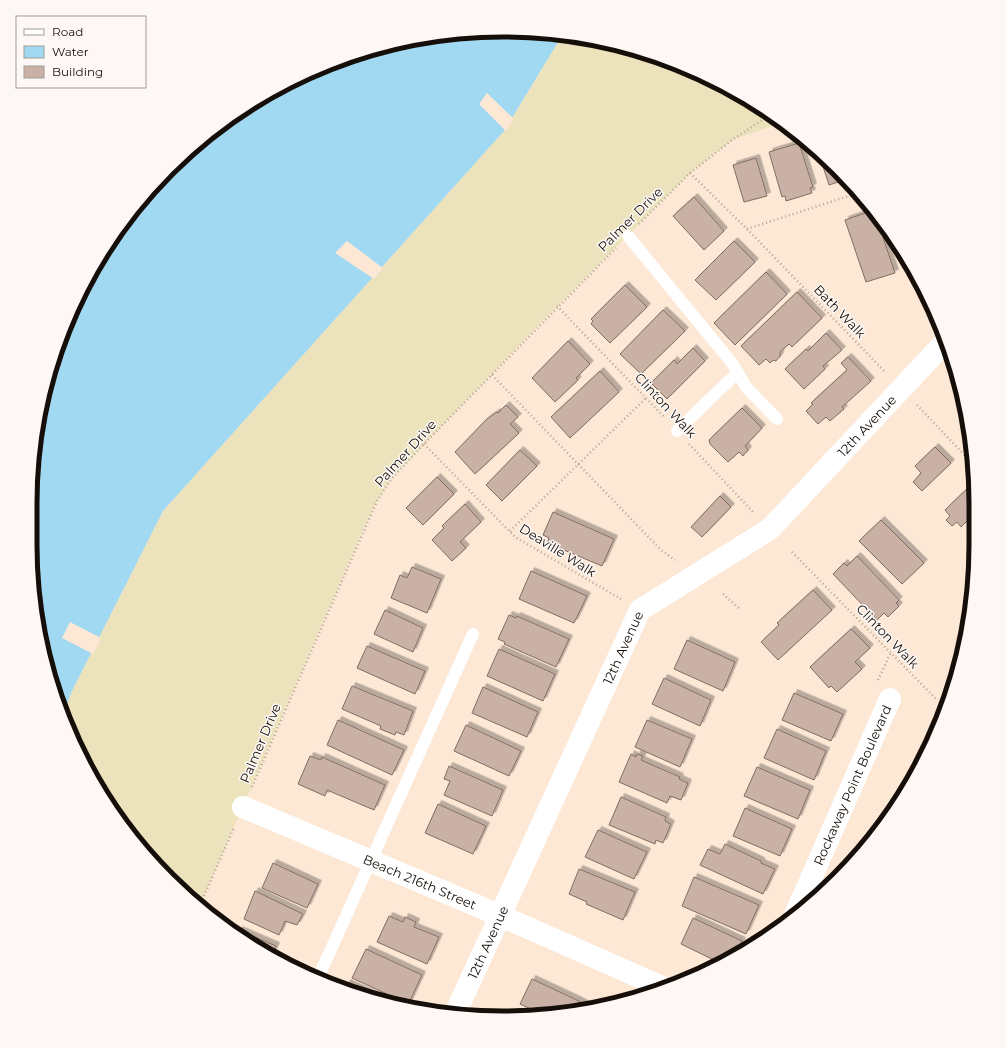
<svg xmlns="http://www.w3.org/2000/svg" width="1006" height="1048" font-family="Montserrat,sans-serif">
	<defs>
		<filter id="shadow"><feDropShadow dx="3.5" dy="-3.5" stdDeviation="0" flood-color="#0004"/></filter>
	</defs>
	<rect width="100%" height="100%" fill="#fde8d6"/>
	<polygon fill="#ece3bd" points="563,34 655,55 739,93 781,123 732,140 690,173 557,306 392,478 377,501 367,521 199,907 191,900 128,833 66,726 63,715 72,691 163,511 504,131"/>
	<polygon fill="#a0d9f1" points="472,31 563,34 504,131 163,511 72,691 63,715 39,637 30,545 34,441 55,351 93,267 147,191 215,128 294,79 380,46"/>
	<g fill="#fde8d6">
		<polygon points="487,93 514,119 506,131 479,104"/>
		<polygon points="347,241 383,268 374,279 335,253"/>
		<polygon points="70,622 101,638 93,654 62,638"/>
	</g>
	<g fill="#cab1a5" stroke="#826c61" filter="url(#shadow)">
		<polygon points="799,143 813,187 810,188 812,193 786,201 785,196 782,197 769,152"/>
		<polygon points="818,151 845,180 829,185"/>
		<polygon points="756,158 767,196 744,202 733,165"/>
		<polygon points="694,197 724,231 704,250 673,216"/>
		<polygon points="874,210 895,273 866,282 845,220"/>
		<polygon points="734,241 755,262 716,300 695,280"/>
		<polygon points="766,272 787,294 735,345 714,323"/>
		<polygon points="625,285 647,307 610,343 591,324 593,321 591,319"/>
		<polygon points="797,292 822,318 792,347 789,344 780,352 780,356 776,361 773,360 770,363 766,359 759,365 741,346"/>
		<polygon points="663,310 685,331 641,374 620,354"/>
		<polygon points="826,333 842,350 823,366 825,369 804,389 785,369 806,349 808,351"/>
		<polygon points="568,341 590,364 576,378 578,380 555,402 532,378"/>
		<polygon points="693,348 705,361 667,399 651,383 674,360 677,364"/>
		<polygon points="848,357 871,381 842,407 844,409 830,421 826,417 818,424 806,411 813,404 811,403 847,370 841,363"/>
		<polygon points="600,371 619,392 570,438 551,417"/>
		<polygon points="506,405 518,417 510,424 519,433 475,474 455,452 487,419 497,412 498,413"/>
		<polygon points="742,408 762,428 745,446 748,450 743,456 739,452 728,462 710,444 709,440"/>
		<polygon points="935,447 951,463 922,491 913,482 921,473 915,466"/>
		<polygon points="520,450 537,466 502,501 486,485"/>
		<polygon points="437,477 454,494 423,525 406,508"/>
		<polygon points="973,483 975,485 975,517 973,515 961,527 957,522 952,526 946,520 950,516 945,510"/>
		<polygon points="720,496 731,507 702,537 691,527"/>
		<polygon points="465,504 481,522 460,542 466,548 452,561 432,540 444,528 442,526"/>
		<polygon points="553,512 614,539 602,566 547,543 549,538 543,535"/>
		<polygon points="881,520 924,563 902,584 859,541"/>
		<polygon points="857,556 899,600 896,603 899,606 888,617 884,613 877,620 833,574 844,563 847,566"/>
		<polygon points="412,567 441,579 427,613 391,598 400,575 407,578"/>
		<polygon points="531,571 587,596 574,623 519,599"/>
		<polygon points="813,590 832,610 778,660 761,642 779,625 777,623"/>
		<polygon points="385,610 423,628 413,652 374,634"/>
		<polygon points="509,615 516,618 517,616 569,639 556,667 504,644 505,642 498,639"/>
		<polygon points="851,629 870,648 855,662 862,669 837,692 831,686 829,688 810,667"/>
		<polygon points="687,640 735,662 723,691 674,669"/>
		<polygon points="367,646 425,671 415,694 357,668"/>
		<polygon points="499,649 555,674 543,701 487,676"/>
		<polygon points="664,678 711,700 700,726 652,704"/>
		<polygon points="352,686 413,711 404,735 396,732 395,735 380,729 381,726 342,709"/>
		<polygon points="483,687 538,712 527,737 472,713"/>
		<polygon points="794,693 843,714 831,741 782,720"/>
		<polygon points="338,720 404,750 392,775 327,745"/>
		<polygon points="647,720 692,739 680,767 635,747"/>
		<polygon points="466,725 521,751 509,776 454,751"/>
		<polygon points="777,729 826,751 814,780 764,758"/>
		<polygon points="631,754 636,757 637,754 643,756 641,760 680,777 679,779 688,783 681,800 670,796 667,803 619,782"/>
		<polygon points="310,756 321,760 322,757 385,785 374,810 327,790 325,796 298,784"/>
		<polygon points="449,766 503,790 492,816 444,795 450,781 444,779"/>
		<polygon points="757,767 810,790 798,819 744,796"/>
		<polygon points="621,797 666,817 665,821 671,824 663,843 656,840 655,844 609,825"/>
		<polygon points="438,804 486,826 473,854 425,833"/>
		<polygon points="745,808 792,829 780,856 733,836"/>
		<polygon points="598,830 647,852 634,879 585,857"/>
		<polygon points="725,844 761,861 761,863 775,869 763,894 700,865 708,849 720,854"/>
		<polygon points="273,863 318,884 307,908 262,888"/>
		<polygon points="579,869 635,892 623,920 586,904 587,902 569,894"/>
		<polygon points="694,877 759,905 746,934 682,906"/>
		<polygon points="255,891 303,914 297,925 285,921 279,935 244,919"/>
		<polygon points="389,916 403,922 405,917 416,922 414,927 439,937 427,964 377,942"/>
		<polygon points="693,918 742,941 735,956 720,963 681,944"/>
		<polygon points="239,930 276,946 271,957 237,934"/>
		<polygon points="366,949 422,975 409,1003 396,997 395,1000 386,996 387,994 352,978"/>
		<polygon points="532,979 579,1001 591,1008 544,1015 520,1004"/>
		<polygon points="347,983 388,1001 351,993 344,990"/>
	</g>
	<g fill="none" stroke-linecap="round" stroke-linejoin="round">
		<g stroke="#b4a496" stroke-width="2.5" stroke-dasharray="1 3" stroke-linecap="butt">
			<polyline points="690,173 747,229 886,373"/>
			<polyline points="639,224 690,173 732,140 770,115"/>
			<polyline points="747,229 858,193"/>
			<polyline points="557,306 665,418"/>
			<polyline points="492,375 661,550 675,560"/>
			<polyline points="917,405 974,465"/>
			<polyline points="424,444 515,537 621,599"/>
			<polyline points="689,444 754,513"/>
			<polyline points="510,531 646,398"/>
			<polyline points="792,552 936,699"/>
			<polyline points="723,594 741,610"/>
			<polyline points="878,680 891,652"/>
			<polyline points="252,787 377,501 392,478 424,444 616,248"/>
			<polyline points="199,907 234,828"/>
		</g>
		<g stroke="#fff" stroke-width="12">
			<polyline points="628,236 732,363 746,387 777,419"/>
			<polyline points="677,431 737,373"/>
			<polyline points="318,978 473,634"/>
		</g>
		<g stroke="#fff" stroke-width="22">
			<path id="s1" d="M243,807L499,915L662,987"/>
			<path id="s2" d="M795,915L890,699"/>
			<path id="s3" d="M455,1014L640,610L770,529L945,342"/>
		</g>
	</g>
	<g text-anchor="middle" dominant-baseline="central" stroke-width="3" stroke-linejoin="round" paint-order="stroke">
		<g font-size="13" fill="#160f09" stroke="#fdf8f5">
			<text transform="translate(630 219) rotate(-45)">Palmer Drive</text>
			<text transform="translate(840 311) rotate(46)">Bath Walk</text>
			<text transform="translate(666 405) rotate(47)">Clinton Walk</text>
			<text stroke="none"><textPath href="#s3" startOffset="739">12th Avenue</textPath></text>
			<text transform="translate(405 453) rotate(-48)">Palmer Drive</text>
			<text transform="translate(558 550) rotate(32)">Deaville Walk</text>
			<text transform="translate(888 636) rotate(46)">Clinton Walk</text>
			<text stroke="none"><textPath href="#s3" startOffset="403">12th Avenue</textPath></text>
			<text transform="translate(260 743) rotate(-67)">Palmer Drive</text>
			<text stroke="none"><textPath href="#s2" startOffset="142">Rockaway Point Boulevard</textPath></text>
			<text stroke="none"><textPath href="#s1" startOffset="192">Beach 216th Street</textPath></text>
			<text stroke="none"><textPath href="#s3" startOffset="79">12th Avenue</textPath></text>
		</g>
	</g>
	<path d="M0 0H1006V1048H0ZM503 37H503A466 466 0 0 1 969 503V545A466 466 0 0 1 503 1011H503A466 466 0 0 1 37 545V503A466 466 0 0 1 503 37Z" fill="#fdf8f5" fill-rule="evenodd"/>
	<path fill="none" stroke="#160f09" stroke-width="5" d="M503 37H503A466 466 0 0 1 969 503V545A466 466 0 0 1 503 1011H503A466 466 0 0 1 37 545V503A466 466 0 0 1 503 37Z"/>
	<rect x="16" y="16" width="130" height="72" fill="#fdf8f5" stroke="#a19b97"/>
	<rect x="24" y="29" width="20" height="6" fill="#ffffff" stroke="#a19b97"/>
	<text x="52" y="36" font-size="12" fill="#160f09">Road</text>
	<rect x="24" y="46" width="20" height="12" fill="#a0d9f1" stroke="#a19b97"/>
	<text x="52" y="56" font-size="12" fill="#160f09">Water</text>
	<rect x="24" y="66" width="20" height="12" fill="#cab1a5" stroke="#a19b97"/>
	<text x="52" y="76" font-size="12" fill="#160f09">Building</text>
</svg>
